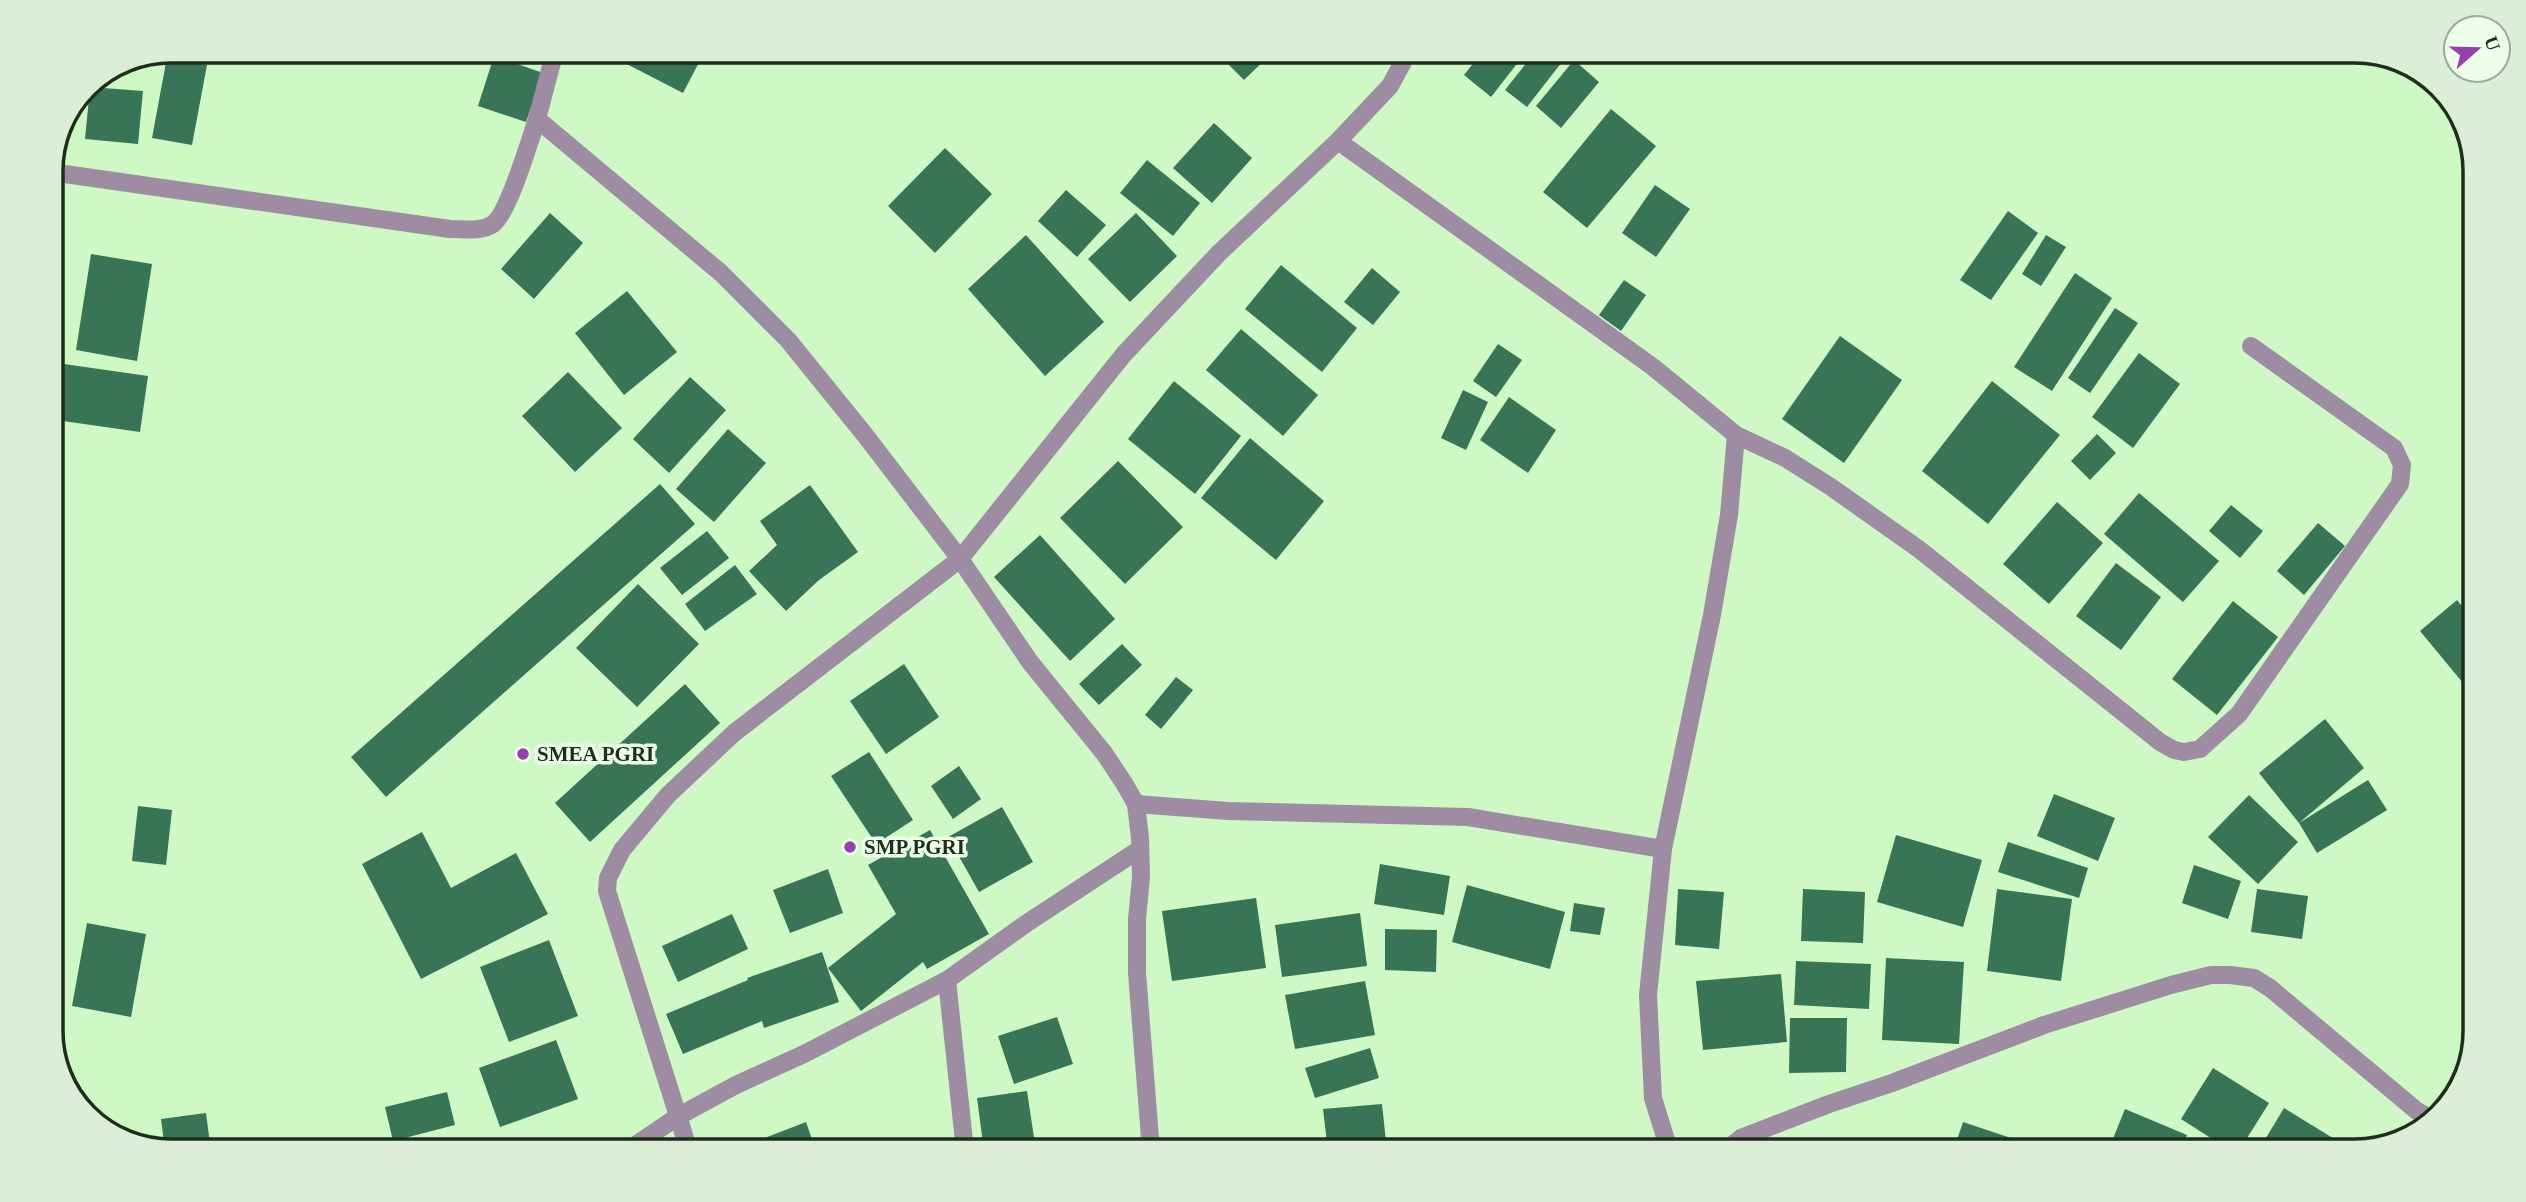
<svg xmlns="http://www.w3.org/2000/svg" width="2526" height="1202" font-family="'Times New Roman',serif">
	<rect width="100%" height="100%" fill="#cff9c4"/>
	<g fill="#387556">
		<polygon points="622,51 705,51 683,93 617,59"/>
		<polygon points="1215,51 1274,51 1244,80"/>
		<polygon points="1483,51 1527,51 1491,97 1464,75"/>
		<polygon points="1536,51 1556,51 1565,58 1527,107 1505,90"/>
		<polygon points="494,56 543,73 526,122 478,106"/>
		<polygon points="167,57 207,65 192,145 152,138"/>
		<polygon points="1574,60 1599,82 1561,128 1536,106"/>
		<polygon points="115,66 115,80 97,79"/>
		<polygon points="90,87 143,91 138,144 85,139"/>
		<polygon points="1611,109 1656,146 1587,228 1543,192"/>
		<polygon points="1214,123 1252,158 1212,203 1173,168"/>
		<polygon points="945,148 992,194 935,253 888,206"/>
		<polygon points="1147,160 1200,203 1173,236 1120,193"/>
		<polygon points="1655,185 1690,209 1656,257 1622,233"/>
		<polygon points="1066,190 1106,225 1077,257 1038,221"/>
		<polygon points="2008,211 2038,233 1991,300 1960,280"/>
		<polygon points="550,213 583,243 534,299 501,269"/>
		<polygon points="1136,213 1177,256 1130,302 1088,259"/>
		<polygon points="1026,235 1104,322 1045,376 968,289"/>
		<polygon points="2046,235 2066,247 2041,286 2022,274"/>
		<polygon points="91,254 152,264 137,361 76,350"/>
		<polygon points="1281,265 1357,328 1322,372 1245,309"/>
		<polygon points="1372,268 1400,292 1373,325 1344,302"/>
		<polygon points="2075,273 2112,298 2052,391 2014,367"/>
		<polygon points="1624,280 1646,295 1621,331 1599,315"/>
		<polygon points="627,291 677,352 624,395 575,333"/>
		<polygon points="2115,308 2138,323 2090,393 2068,378"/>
		<polygon points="1241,329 1318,395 1283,436 1206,370"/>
		<polygon points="1840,336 1902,380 1844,463 1782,419"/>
		<polygon points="1498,344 1522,360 1496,397 1473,381"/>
		<polygon points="2139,353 2180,384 2133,448 2092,417"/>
		<polygon points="64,364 148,376 140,432 56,420"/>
		<polygon points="568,372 622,428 575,472 522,416"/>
		<polygon points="690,377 726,410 669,473 633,439"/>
		<polygon points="1174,381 1241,436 1195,494 1128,439"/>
		<polygon points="1992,381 2060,435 1988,524 1922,471"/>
		<polygon points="1463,390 1488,402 1466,450 1441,438"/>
		<polygon points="1509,397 1556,430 1528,473 1480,440"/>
		<polygon points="728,429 766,463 714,522 676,489"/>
		<polygon points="2097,434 2116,453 2090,480 2071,461"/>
		<polygon points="1250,438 1324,501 1276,560 1201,498"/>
		<polygon points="1118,461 1183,527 1125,584 1060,518"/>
		<polygon points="660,484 695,524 386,797 351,757"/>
		<polygon points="810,485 858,552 819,580 786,611 749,571 777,545 760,521"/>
		<polygon points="2139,493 2219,561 2183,602 2104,534"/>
		<polygon points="2057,502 2103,543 2049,604 2003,564"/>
		<polygon points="2231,505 2263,531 2240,558 2209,531"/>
		<polygon points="2318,523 2345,546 2304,595 2277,571"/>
		<polygon points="707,531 729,558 682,595 660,568"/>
		<polygon points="1040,535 1115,619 1070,661 994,577"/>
		<polygon points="2116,563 2161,597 2121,650 2076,616"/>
		<polygon points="735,565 757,594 705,631 685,604"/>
		<polygon points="638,584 699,644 637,707 576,648"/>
		<polygon points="2457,600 2475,622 2475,673 2463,683 2420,631"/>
		<polygon points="2233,601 2278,637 2217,715 2172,679"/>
		<polygon points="1122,644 1142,665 1099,705 1079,684"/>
		<polygon points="904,664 939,717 886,754 850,701"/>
		<polygon points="1176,677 1193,690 1161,729 1145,715"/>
		<polygon points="685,684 720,723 590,842 555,803"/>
		<polygon points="2325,719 2364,768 2299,823 2368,780 2387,810 2317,853 2299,823 2259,773"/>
		<polygon points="869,752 913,820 876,844 831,776"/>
		<polygon points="959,766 981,799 953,819 931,786"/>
		<polygon points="2054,794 2115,818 2098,861 2037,836"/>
		<polygon points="2249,795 2298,842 2258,884 2208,837"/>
		<polygon points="138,806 172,810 166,865 132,861"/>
		<polygon points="1002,807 1033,862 979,892 948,837"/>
		<polygon points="930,830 989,934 927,969 923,962 861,1011 828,968 896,914 868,865"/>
		<polygon points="422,832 451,888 516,853 548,914 421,979 362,864"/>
		<polygon points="1896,835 1982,860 1963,927 1877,902"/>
		<polygon points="2008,842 2088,868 2079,898 1998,872"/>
		<polygon points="1380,864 1450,876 1444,915 1374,904"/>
		<polygon points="2194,865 2241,881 2228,919 2182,903"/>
		<polygon points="828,869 843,913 790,933 773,890"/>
		<polygon points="1467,885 1565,912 1550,969 1452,942"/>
		<polygon points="1678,889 1724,892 1719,949 1675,945"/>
		<polygon points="1803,889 1865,892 1863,943 1801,941"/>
		<polygon points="1997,889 2072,899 2061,981 1987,971"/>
		<polygon points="2257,889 2308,896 2302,939 2251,932"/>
		<polygon points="1256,898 1266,968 1172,981 1162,911"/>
		<polygon points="1574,903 1605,908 1600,935 1570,931"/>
		<polygon points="1360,913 1367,966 1282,977 1275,925"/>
		<polygon points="732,914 748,949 678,982 662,946"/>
		<polygon points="87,923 146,934 131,1017 72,1006"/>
		<polygon points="1385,929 1437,930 1436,972 1385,970"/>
		<polygon points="549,940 578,1016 509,1042 480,967"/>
		<polygon points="822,952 839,1002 764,1028 762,1021 683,1054 666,1014 748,980 747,978"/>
		<polygon points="1886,958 1964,962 1959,1044 1882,1040"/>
		<polygon points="1796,961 1871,964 1869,1009 1794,1005"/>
		<polygon points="1781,974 1787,1042 1703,1050 1696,981"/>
		<polygon points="1365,981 1375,1035 1295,1049 1285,995"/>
		<polygon points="1057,1017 1073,1064 1014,1084 998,1036"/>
		<polygon points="1790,1018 1847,1018 1846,1072 1789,1073"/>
		<polygon points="556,1040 578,1099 500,1127 479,1068"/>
		<polygon points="1370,1048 1379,1078 1315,1098 1305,1068"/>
		<polygon points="2213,1068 2269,1103 2239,1151 2231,1151 2181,1119"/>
		<polygon points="1027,1091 1036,1151 984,1151 977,1098"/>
		<polygon points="447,1092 455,1125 393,1141 385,1107"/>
		<polygon points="1382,1104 1387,1151 1328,1151 1323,1109"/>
		<polygon points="2284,1108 2336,1140 2329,1151 2258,1151"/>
		<polygon points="2125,1109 2187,1135 2180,1151 2108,1151"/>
		<polygon points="206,1113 211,1151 165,1150 161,1119"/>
		<polygon points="806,1122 816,1151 755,1151 752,1143"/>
		<polygon points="1963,1122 2017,1140 2013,1151 1961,1151 1954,1149"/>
		<polygon points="2030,1138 2066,1151 2025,1151"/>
		<polygon points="446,1143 448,1151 418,1151 418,1150"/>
	</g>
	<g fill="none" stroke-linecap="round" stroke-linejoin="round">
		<polyline stroke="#9d8ca2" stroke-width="18" points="947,980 965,1151"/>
		<g stroke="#9d8ca2" stroke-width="18">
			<polyline points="555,51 537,119 721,273 788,340 865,435 960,559 1030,662 1104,753 1124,783 1136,804 1140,838 1141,877 1137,919 1137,973 1151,1151"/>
			<polyline points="1402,51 1403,62 1390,86 1338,141 1653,367 1736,435 1785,458 1831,487 1920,550 2160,742 2174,750 2184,752 2200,749 2239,714 2400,484 2402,465 2394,448 2251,346"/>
			<path d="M51,172L450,229C464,229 481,232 493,224C508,214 530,140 537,119"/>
			<polyline points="1136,804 1228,811 1468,817 1663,849"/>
			<polyline points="627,1151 677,1117 736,1085 804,1054 947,980 1027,923 1140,849"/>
			<polyline points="689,1151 607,891 608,878 622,850 668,795 734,733 960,559 1124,354 1219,253 1338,141"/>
			<polyline points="1672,1151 1666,1140 1653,1098 1648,995 1663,849 1712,615 1729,515 1736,435"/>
			<polyline points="1725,1151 1741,1138 1829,1104 1892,1083 2044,1025 2171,985 2211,975 2230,975 2254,978 2270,988 2417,1111 2432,1119"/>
		</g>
	</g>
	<g fill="#9740ad" stroke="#edfee9" stroke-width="2.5">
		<circle cx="523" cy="754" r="7"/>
		<circle cx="850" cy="847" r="7"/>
	</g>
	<g text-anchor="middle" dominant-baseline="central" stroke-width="7" stroke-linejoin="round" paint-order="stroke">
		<g font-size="21" font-weight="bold" fill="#1e2e1a" stroke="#edfee9" text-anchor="start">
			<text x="537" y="754">SMEA PGRI</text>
			<text x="864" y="847">SMP PGRI</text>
		</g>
	</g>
	<path d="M0 0H2526V1202H0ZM171 63H2355A108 108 0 0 1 2463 171V1031A108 108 0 0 1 2355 1139H171A108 108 0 0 1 63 1031V171A108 108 0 0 1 171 63Z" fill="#dcedd8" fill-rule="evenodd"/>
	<path fill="none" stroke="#1e2e1a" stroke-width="3.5" d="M171 63H2355A108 108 0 0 1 2463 171V1031A108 108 0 0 1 2355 1139H171A108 108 0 0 1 63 1031V171A108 108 0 0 1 171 63Z"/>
	<g transform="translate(2477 49) rotate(70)"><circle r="33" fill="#edfee9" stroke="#9aab96" stroke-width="2"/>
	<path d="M0-5L12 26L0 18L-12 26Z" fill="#9740ad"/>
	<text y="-10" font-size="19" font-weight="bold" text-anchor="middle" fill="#1e2e1a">U</text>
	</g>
</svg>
